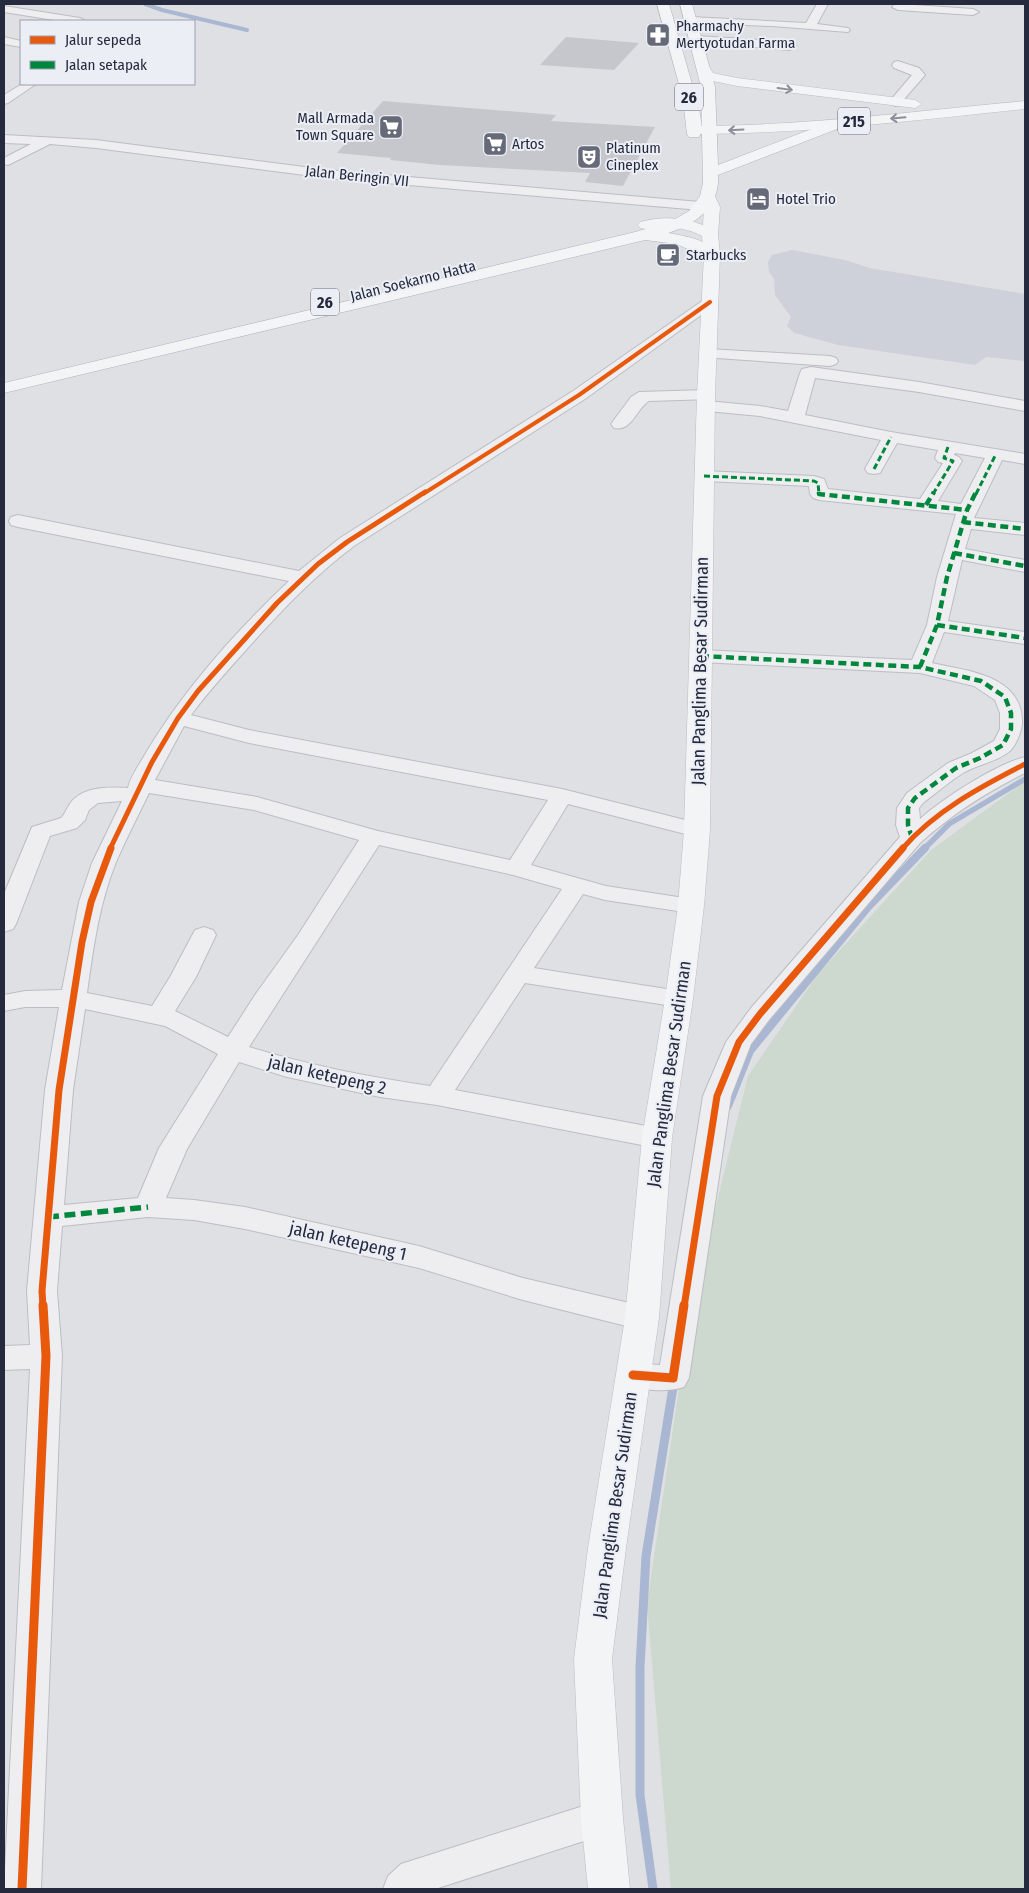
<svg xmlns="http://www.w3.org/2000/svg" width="1029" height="1893" font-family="'Fira Sans Condensed',sans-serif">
	<rect width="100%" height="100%" fill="#dfe0e4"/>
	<polygon fill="#cfd1da" points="792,250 845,260 870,268 1025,294 1025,361 986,357 975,365 838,345 794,333 787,326 791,317 775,295 774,279 769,272 768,262 772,255"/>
	<polygon fill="#cdd8cf" points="1025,781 1025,1889 671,1889 647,1604 691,1307 748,1076 818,974 931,850"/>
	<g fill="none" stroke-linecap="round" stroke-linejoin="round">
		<polyline stroke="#aab7d2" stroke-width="4" points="145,4 162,10 247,30"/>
		<polyline stroke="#aab7d2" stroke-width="5.5" points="924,849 949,824 1025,779"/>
		<polyline stroke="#aab7d2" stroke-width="8" points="728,1106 750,1051 868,907 925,848"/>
		<polyline stroke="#aab7d2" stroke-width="9" points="653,1889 640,1795 640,1667 646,1556 674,1381"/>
	</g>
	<g fill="#c6c7cc">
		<polygon points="566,37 639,43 614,70 540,65"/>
		<polygon points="383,101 556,115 551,121 655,127 623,186 585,182 590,173 440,165 390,160 391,158 337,153"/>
	</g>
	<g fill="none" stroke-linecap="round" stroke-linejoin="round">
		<defs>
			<g id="minor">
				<polygon points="817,4 828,4 817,24 848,28 850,30 848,32 772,26 691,23 685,20 691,17 806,23"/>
				<polygon points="900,4 973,9 979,12 973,15 898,10 892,7 894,5"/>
				<polygon points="4,6 80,18 86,21 60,21 4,12"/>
				<polygon points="697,36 790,42 796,46 790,50 693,42 691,40"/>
				<polygon points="4,37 21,41 21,47 4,44"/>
				<polygon points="898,61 919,68 925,75 899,105 895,106 889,102 912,75 894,68 892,65 894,62"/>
				<polygon points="22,84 36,84 8,103 4,104 4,95"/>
				<polygon points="4,135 96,140 328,170 712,203 717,204 719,207 717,210 712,211 328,178 96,148 50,144 8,165 4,164 4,158 31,144 4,143"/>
				<path d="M710,297L715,299L718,302L715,305L585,399L354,546C313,577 280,612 246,650C227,671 208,692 191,715L249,730L562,789L705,825L709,830L705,835L697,837L568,804L531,865L606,886L691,899L700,901L703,906L700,911L691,913L605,900L583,894L534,968L679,991L688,993L692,999L688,1005L679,1007L525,983L455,1090L657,1128L667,1131L671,1138L667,1145L657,1148L437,1105L380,1097L287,1077L239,1062L187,1149L166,1198L194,1200L245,1207L419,1246L523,1278L642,1306L653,1310L657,1318L653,1326L642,1330L523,1300L419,1268L245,1229L194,1220L148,1217L62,1226L57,1291L62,1356L41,1889H4L30,1369L4,1370V1346L30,1345L27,1291L45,1090L59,1007H25L4,1011V995L25,991L62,990L79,902L92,863L122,801L98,803L89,810L85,820L77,828L50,836L16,924L13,929L4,932V894L32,827L61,818C66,813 68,804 74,799C87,786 112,787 128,788C130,777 141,762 147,751C185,688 235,632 289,581L18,527L11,525L9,521L11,517L18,515L299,571L340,538L573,391L705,299ZM184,726L249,743L548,800L510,860L378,831L257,797L155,780ZM149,793L254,810L359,840L298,935L255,995L228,1037L175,1011L196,977L216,935L213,930L204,927L195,930L170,977L152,1006L87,993C93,949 99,904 116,862C126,839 138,816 149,793ZM379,845L513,875L562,889L430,1086C368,1077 308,1065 249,1047ZM85,1009L165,1026L218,1054L159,1148L138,1198L64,1205L73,1090Z"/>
				<polygon points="708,349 830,356 836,358 838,361 836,364 830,366 702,357 700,354 702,351"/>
				<path d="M811,367L919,382L1025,401V411L919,392L815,378L805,415L891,432L1025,454V464L1002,460L974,518L1025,523V535L971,529L965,549L1025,560V572L962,560L948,621L1025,632V644L944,632L932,663C967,671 1022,675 1022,722C1022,730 1017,743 1011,750C998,762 978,764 963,773C949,782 936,793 923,803L919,808L920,819C942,799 996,764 1025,757V773C987,792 952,814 920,843L769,1020L751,1044L731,1096L689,1378L684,1387C665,1393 641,1390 622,1384L617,1375L622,1366L633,1363L660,1365L703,1096L726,1042L751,1008L900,837L896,825L897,808L907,793L948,763L972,753L994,741L1000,729V713L995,700L974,686L920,673L701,662L694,660L691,656L694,652L701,650L912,660L927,625L937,577L956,514L819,500L813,498L810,494L809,486L704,481L698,480L695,476L698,472L704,471L814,476L824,479L828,489L920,499L943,463L938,462L935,458L938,450L897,443L880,473L874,474L868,473L865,469L881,440L760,416L707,411L701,410L698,406L701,402L707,401L760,406L788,411L800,373L802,369ZM955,453L985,458L961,504L938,501L962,461L959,457L954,455Z"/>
				<path d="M706,390L712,391L714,395L712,399L649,401C636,409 632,432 614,428L611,424L631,397L639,392Z"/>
				<polygon points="602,1800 615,1805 621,1818 615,1831 435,1889 383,1889 388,1876 401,1864"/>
			</g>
			<g id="major">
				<polygon points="704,66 709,67 713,73 737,78 915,100 922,104 915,108 737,86 703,79 697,70"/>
				<path d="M1025,101V109C915,120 805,134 694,134L689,133L687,130L689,127L694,126C805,126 915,111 1025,101Z"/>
				<path d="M709,192L714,194L720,207L718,234L720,255L715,395L710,830L704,906L693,999L672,1138L659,1318L626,1548L612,1659L623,1818L630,1889H588L581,1818L574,1659L588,1548L625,1318L642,1138L665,999L678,906L684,830L697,395L704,255L702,236C689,229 676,227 661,228C654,228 648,230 640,228L638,225L640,222C661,216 682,217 703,225L704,207L701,197L704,194Z"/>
			</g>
			<g id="highway">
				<path d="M657,4H669L699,108C700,117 704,129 699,137H689L687,134L683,99Z"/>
				<path d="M680,4H692L715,87L718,165L835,120H845L847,123L845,126L718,175C720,207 697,224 668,233C685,236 710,240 720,255L718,258H706L677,244L645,240L4,393V383L635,232L670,222L689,211L700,196L703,183L701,87Z"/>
			</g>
		</defs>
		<use href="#minor" stroke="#bcbdc2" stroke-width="2"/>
		<use href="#major" stroke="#bbbdc2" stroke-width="1"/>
		<use href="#highway" stroke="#b1b3b9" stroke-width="1"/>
		<use href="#minor" fill="#eeeef1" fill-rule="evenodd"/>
		<use href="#major" fill="#f3f4f5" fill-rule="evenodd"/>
		<use href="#highway" fill="#f3f4f5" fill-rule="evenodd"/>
		<g stroke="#00873e" stroke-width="3" stroke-dasharray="6 3" stroke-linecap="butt">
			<polyline points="874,469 891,437"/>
			<polyline points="704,476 814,481 818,483 819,494"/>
			<polyline points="933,494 953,461 944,458 948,447"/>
			<polyline points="976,494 996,454"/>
		</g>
		<g stroke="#00873e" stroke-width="4.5" stroke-dasharray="8 4.5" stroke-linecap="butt">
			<polyline points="819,492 819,494 967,510"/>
			<polyline points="926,505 934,492"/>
			<polyline points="963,522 1025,529"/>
			<polyline points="954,553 1025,566"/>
			<polyline points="937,625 1025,638"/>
			<polyline points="701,656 920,667 981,681 1005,697 1011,713 1011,729 1003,745 980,758 956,768 915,798 908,808 908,825 912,838"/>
			<polyline points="920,667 937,625 947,577 967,510 976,492"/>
		</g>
		<polyline stroke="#00873e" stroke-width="5.5" stroke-dasharray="11 5.5" stroke-linecap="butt" points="48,1217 148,1207"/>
		<defs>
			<polyline id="cycleway-far3" points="423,494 579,395 710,302"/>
			<g id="cycleway-far2">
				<polyline points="110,849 152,762 178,718 198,691 277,603 318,564 347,542 425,492"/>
				<path d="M902,849C935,811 980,787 1025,764"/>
			</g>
			<g id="cycleway-far1">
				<polyline points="43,1307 42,1291 59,1090 82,942 91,902 111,848"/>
				<polyline points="684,1307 717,1096 739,1042 760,1014 903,848"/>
			</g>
			<g id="cycleway">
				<polyline points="633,1375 673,1378 684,1305"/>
				<polyline points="22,1889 46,1356 43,1305"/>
			</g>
		</defs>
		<use href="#cycleway-far3" stroke="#ebeef5" stroke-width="5.5"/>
		<use href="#cycleway-far2" stroke="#ebeef5" stroke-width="8"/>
		<use href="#cycleway-far1" stroke="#ebeef5" stroke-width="10"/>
		<use href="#cycleway" stroke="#ebeef5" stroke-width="12"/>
		<use href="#cycleway-far3" stroke="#e8590c" stroke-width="4"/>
		<use href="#cycleway-far2" stroke="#e8590c" stroke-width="5"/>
		<use href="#cycleway-far1" stroke="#e8590c" stroke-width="7"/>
		<use href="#cycleway" stroke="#e8590c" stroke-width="9"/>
	</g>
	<defs><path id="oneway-shaft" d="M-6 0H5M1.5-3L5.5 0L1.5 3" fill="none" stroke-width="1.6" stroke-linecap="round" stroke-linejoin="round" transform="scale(1.25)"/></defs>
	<g stroke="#8c8f9a">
		<use href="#oneway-shaft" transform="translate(785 89) rotate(8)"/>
		<use href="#oneway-shaft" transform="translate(898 118) rotate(175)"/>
		<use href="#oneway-shaft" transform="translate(736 130) rotate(177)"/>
	</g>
	<defs>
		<symbol id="pharmacy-square" viewBox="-11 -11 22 22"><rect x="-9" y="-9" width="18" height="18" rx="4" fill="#666a78" stroke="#ebeef5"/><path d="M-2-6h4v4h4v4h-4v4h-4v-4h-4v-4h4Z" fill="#fff"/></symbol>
		<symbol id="supermarket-square" viewBox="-11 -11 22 22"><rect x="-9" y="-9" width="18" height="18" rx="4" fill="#666a78" stroke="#ebeef5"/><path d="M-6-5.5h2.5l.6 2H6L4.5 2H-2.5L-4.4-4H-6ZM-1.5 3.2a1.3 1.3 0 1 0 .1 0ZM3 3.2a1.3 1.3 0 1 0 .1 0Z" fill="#fff"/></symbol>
		<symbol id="theatre-square" viewBox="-11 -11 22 22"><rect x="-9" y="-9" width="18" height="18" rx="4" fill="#666a78" stroke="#ebeef5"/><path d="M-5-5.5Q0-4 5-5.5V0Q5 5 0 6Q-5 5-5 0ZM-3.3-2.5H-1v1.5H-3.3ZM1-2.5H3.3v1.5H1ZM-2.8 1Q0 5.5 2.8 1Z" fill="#fff"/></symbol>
		<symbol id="hotel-square" viewBox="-11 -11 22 22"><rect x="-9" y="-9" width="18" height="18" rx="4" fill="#666a78" stroke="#ebeef5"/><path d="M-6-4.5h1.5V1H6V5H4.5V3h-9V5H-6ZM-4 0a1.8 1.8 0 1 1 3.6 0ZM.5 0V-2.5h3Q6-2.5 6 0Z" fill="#fff"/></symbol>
		<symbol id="cafe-square" viewBox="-11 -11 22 22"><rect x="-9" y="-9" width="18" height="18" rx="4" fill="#666a78" stroke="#ebeef5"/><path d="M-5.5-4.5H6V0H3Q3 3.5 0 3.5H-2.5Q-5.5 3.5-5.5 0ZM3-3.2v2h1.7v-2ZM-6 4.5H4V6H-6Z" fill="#fff"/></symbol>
	</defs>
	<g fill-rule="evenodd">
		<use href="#pharmacy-square" x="644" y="21" width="28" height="28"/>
		<use href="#supermarket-square" x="377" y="113" width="28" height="28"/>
		<use href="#supermarket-square" x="481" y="130" width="28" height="28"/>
		<use href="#theatre-square" x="575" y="143" width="28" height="28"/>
		<use href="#hotel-square" x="744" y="185" width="28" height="28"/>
		<use href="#cafe-square" x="654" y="241" width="28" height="28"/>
	</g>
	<g text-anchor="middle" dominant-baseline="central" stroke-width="4" stroke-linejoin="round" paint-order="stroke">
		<g font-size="15" fill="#252a3e" stroke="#ebeef5" text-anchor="start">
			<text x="676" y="26">Pharmachy<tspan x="676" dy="17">Mertyotudan Farma</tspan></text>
			<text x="374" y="118" text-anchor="end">Mall Armada<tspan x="374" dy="17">Town Square</tspan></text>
			<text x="512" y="144">Artos</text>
			<text x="606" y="148">Platinum<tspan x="606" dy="17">Cineplex</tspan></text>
			<text x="776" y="199">Hotel Trio</text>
			<text x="686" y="255">Starbucks</text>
		</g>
		<g font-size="15" fill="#252a3e" stroke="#ebeef5">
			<text transform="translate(357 176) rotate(6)">Jalan Beringin VII</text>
			<text transform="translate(413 281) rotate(-14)">Jalan Soekarno Hatta</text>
		</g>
		<g fill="#ebeef5" stroke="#606575" stroke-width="1">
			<rect x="675" y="83.5" width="28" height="27" rx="4"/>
			<rect x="838" y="107.5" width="32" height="27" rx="4"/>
			<rect x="311" y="288.5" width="28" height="27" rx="4"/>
		</g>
		<g font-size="16" font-weight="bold" fill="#252a3e">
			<text x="689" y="97">26</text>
			<text x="854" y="121">215</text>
			<text x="325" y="302">26</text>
		</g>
		<g font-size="18" fill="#252a3e" stroke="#ebeef5">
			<text transform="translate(700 671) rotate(-89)">Jalan Panglima Besar Sudirman</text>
			<text transform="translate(669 1074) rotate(-82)">Jalan Panglima Besar Sudirman</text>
			<text transform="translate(327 1075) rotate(13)">jalan ketepeng 2</text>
			<text transform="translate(348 1241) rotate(13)">jalan ketepeng 1</text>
			<text transform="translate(615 1505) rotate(-82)">Jalan Panglima Besar Sudirman</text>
		</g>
	</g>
	<rect width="1029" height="1893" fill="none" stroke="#252a3e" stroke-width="10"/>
	<rect x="20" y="20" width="175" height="65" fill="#ebeef5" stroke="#9ca0ac"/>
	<rect x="30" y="36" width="25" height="8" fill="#e8590c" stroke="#9ca0ac"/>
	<text x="65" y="45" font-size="15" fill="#252a3e">Jalur sepeda</text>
	<rect x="30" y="61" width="25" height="8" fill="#00873e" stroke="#9ca0ac"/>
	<text x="65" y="70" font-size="15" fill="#252a3e">Jalan setapak</text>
</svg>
